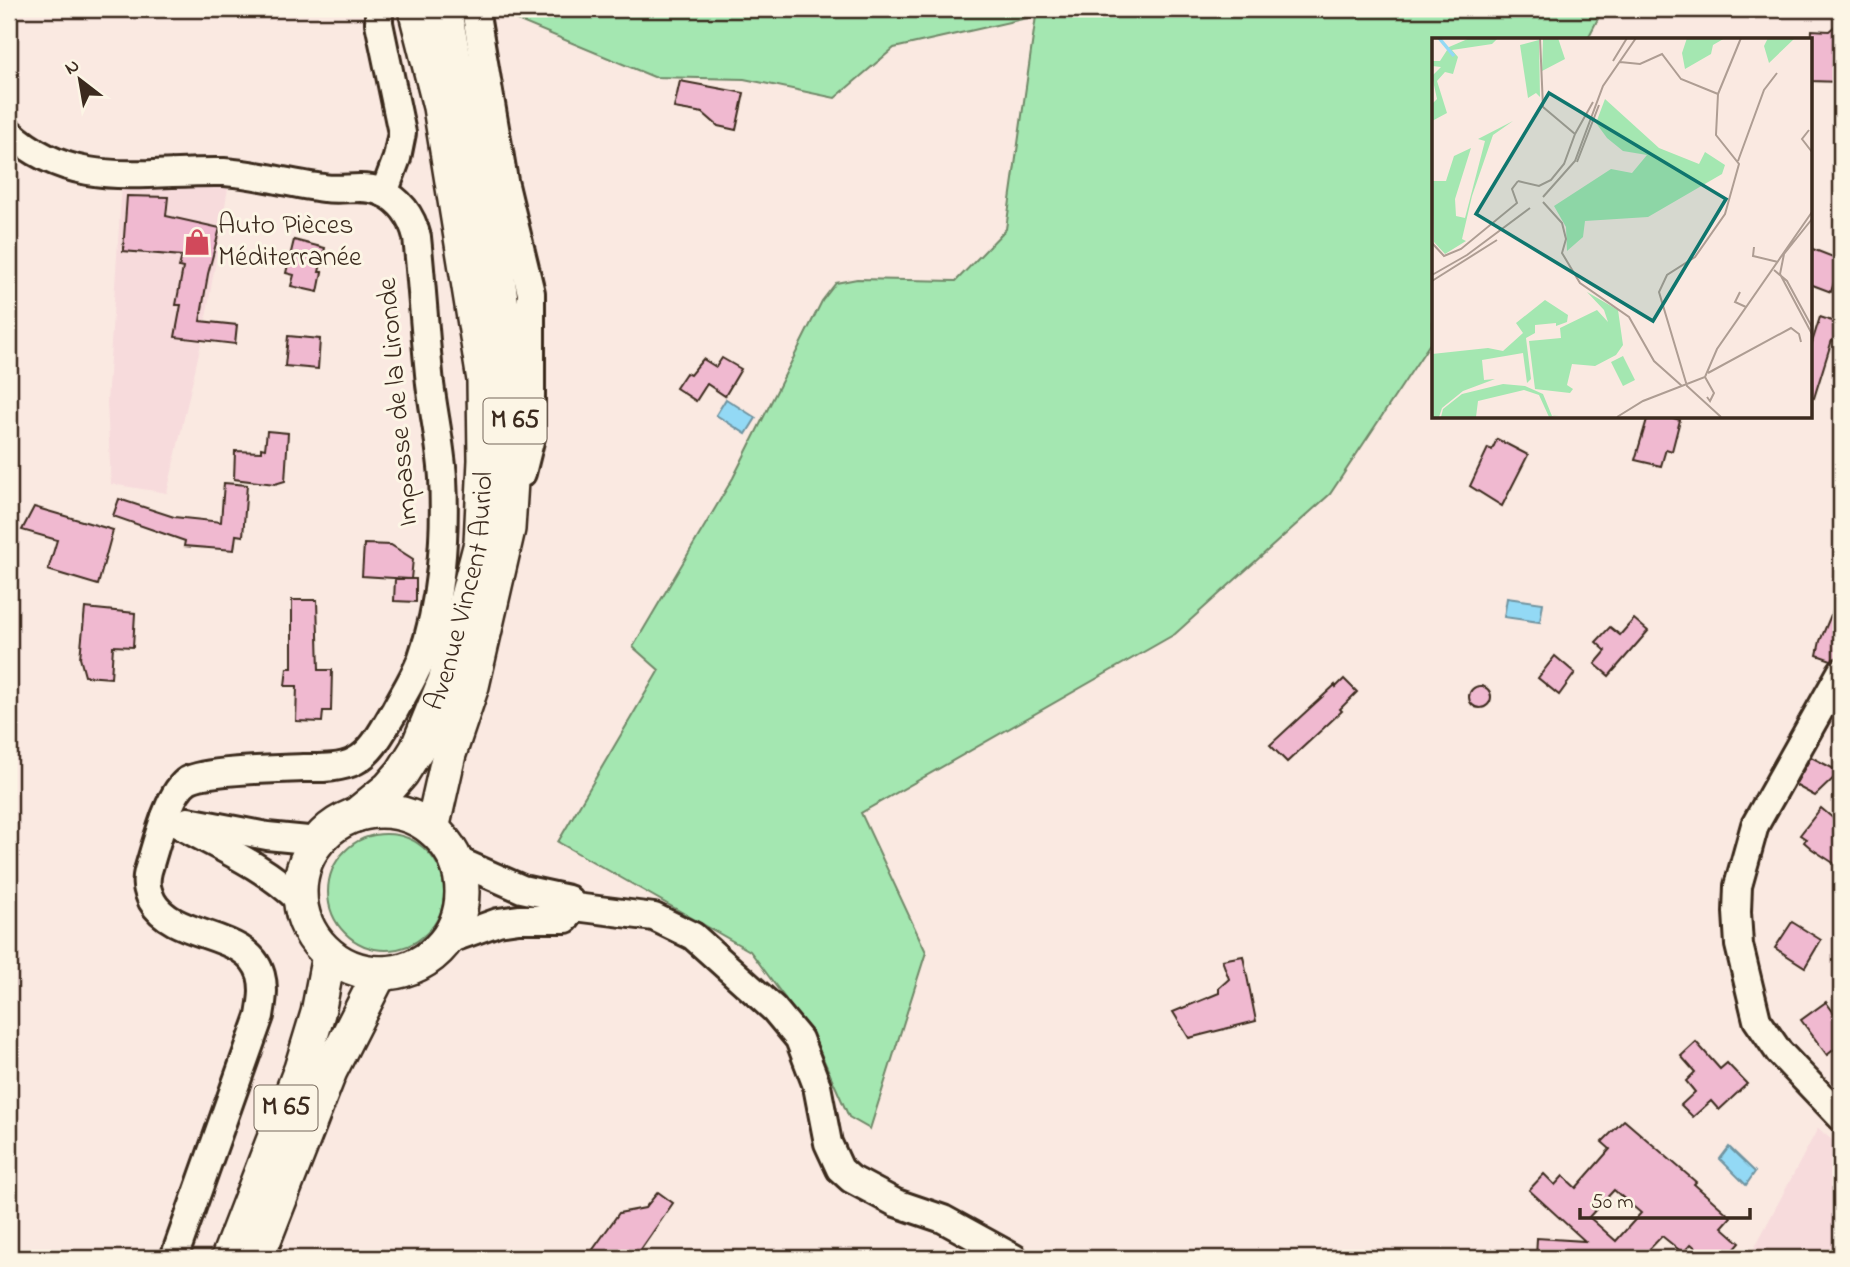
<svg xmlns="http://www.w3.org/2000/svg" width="1850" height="1267" font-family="'Indie Flower',sans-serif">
	<rect width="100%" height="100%" fill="#fae9e1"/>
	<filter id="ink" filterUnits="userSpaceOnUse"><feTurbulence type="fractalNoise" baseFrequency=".0143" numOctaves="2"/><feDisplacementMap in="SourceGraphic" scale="14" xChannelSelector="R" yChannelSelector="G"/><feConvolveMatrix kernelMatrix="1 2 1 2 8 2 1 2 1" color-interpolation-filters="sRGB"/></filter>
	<g filter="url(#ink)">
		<g fill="#f7dbdc">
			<polygon points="122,183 228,188 203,335 167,493 111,484 107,402"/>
			<polygon points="1818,1128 1841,1148 1841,1258 1749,1258"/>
		</g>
		<g fill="#a4e7b1" stroke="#708868" stroke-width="2">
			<polygon points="499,9 1603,9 1587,40 1434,40 1433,339 1330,494 1175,634 861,813 926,952 870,1129 849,1117 813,1036 750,951 558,842 659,670 633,647 733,478 822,301 836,283 857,279 956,281 1006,229 1036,16 894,48 835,98 744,79 654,77 500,13"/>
			<circle cx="386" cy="892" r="58"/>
		</g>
		<g fill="#93d9f5" stroke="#70939f" stroke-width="2">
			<polygon points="726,399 756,418 746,434 716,415"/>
			<polygon points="1507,598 1543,603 1540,622 1504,617"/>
			<polygon points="1729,1147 1755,1172 1746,1185 1720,1159"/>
		</g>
		<g fill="#f0b9d0" stroke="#3b2a1e" stroke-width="2" fill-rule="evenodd">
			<polygon points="1841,21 1841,82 1810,81 1812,30 1829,31"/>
			<polygon points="680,81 744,93 736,130 718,126 703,113 674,108"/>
			<polygon points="127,196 168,197 166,216 220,228 208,274 200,321 237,325 235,344 175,337 181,305 176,305 183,268 179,267 182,256 123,251"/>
			<polygon points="294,240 325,248 319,272 322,272 318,292 291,286 294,275 286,273"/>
			<polygon points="1810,248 1841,260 1831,292 1810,284"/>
			<polygon points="1820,317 1841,324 1841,343 1832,340 1814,398 1810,397 1810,349"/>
			<polygon points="288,336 320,339 318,369 285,366"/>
			<polygon points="722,358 741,369 725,396 707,384 696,401 676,388 686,373 690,375 703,359 716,367"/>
			<polygon points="1648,416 1667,416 1680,420 1672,451 1666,449 1661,466 1635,460"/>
			<polygon points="267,431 288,433 285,481 275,484 234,479 235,451 261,452 261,448 265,449"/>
			<polygon points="1497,439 1528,455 1502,506 1470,486 1488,448 1492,450"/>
			<polygon points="224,483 247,485 243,536 236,535 234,550 184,546 185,541 113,516 119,499 174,517 221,522"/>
			<polygon points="34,507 113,530 98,585 48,570 57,540 22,530"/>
			<polygon points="364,544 391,545 413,559 411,579 416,579 416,602 394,601 395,579 410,579 362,576"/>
			<polygon points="1841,591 1841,648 1839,657 1831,660 1817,655 1820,641"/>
			<polygon points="292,600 317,600 319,670 332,670 331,711 323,711 322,722 296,721 297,686 285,686 287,668 292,668"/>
			<polygon points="85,608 135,613 133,647 113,646 111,678 85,676 80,658"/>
			<polygon points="1634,619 1648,631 1609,676 1595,664 1606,651 1596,642 1610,627 1620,635"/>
			<polygon points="1555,656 1575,673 1559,695 1538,678"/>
			<polygon points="1344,679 1357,692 1340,709 1342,711 1287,762 1270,745 1335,685 1336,687"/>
			<circle cx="1480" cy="697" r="11"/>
			<polygon points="1811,757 1840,772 1815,796 1795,785"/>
			<polygon points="1821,808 1841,825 1841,868 1812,849 1804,842 1806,839 1800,835"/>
			<polygon points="1792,922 1821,940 1805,967 1775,948"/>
			<polygon points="1243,956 1256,1021 1189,1038 1173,1012 1219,993 1219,988 1229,979 1222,960"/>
			<polygon points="1826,1002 1834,1013 1841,1007 1841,1044 1827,1055 1801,1020"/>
			<polygon points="1696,1042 1720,1069 1727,1063 1747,1084 1719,1110 1711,1101 1693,1117 1681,1105 1695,1092 1686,1081 1695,1072 1681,1056"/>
			<path d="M1624,1120L1696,1182L1694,1184L1731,1217L1722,1227L1740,1243L1727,1258H1707L1691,1244L1683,1253L1662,1236L1641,1258H1536L1537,1238L1585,1241L1529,1190L1544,1174L1555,1185L1563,1176L1576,1188L1610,1149L1602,1142ZM1614,1190L1641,1213L1616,1241L1589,1217Z"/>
			<polygon points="658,1192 673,1203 635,1258 587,1258 619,1213 645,1208"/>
		</g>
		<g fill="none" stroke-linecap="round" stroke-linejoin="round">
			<defs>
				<g id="minor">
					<polyline points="379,9 379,23 402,133 397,158 384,193"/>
					<polyline points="475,9 504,181 531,293 531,437 522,473"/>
					<path d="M9,132C74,192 147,170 224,172C257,174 291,184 324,188C344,191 364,184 382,192C402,201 412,217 417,237C422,286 425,335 430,384C434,415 441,447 443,478C446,537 441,604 421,660C414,678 403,695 394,712C384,728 373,752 355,761C340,769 320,768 303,768C280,769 206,770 188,780C168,792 155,849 148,871C145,883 147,890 152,901C174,941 248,929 261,975C265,989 262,1003 260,1016L174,1258"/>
					<polyline points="1841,672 1755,825 1738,886 1737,912 1739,945 1757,1020 1779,1052 1841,1117"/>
					<path d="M165,817C210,843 263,864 300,901"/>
					<polyline points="188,821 267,836 318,841"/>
					<polyline points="456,860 522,889 568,899 575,907 654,917 693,936 774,1009 799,1039 817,1086 828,1143 840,1169 851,1179 896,1203 943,1219 1014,1258"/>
					<polyline points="445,941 498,922 519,919 566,919 575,907"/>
				</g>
				<g id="major">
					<circle cx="381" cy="892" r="81"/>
					<path id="s1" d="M356,815L389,788L402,773L417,749L445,681L481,543L485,460L484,380L440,107L415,9"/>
					<polyline points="432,829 449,754 472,686 508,529 516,401 497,272 444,9"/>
					<polyline points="228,1258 301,1069 318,1013 329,955"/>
					<polyline points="257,1258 330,1071 380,973"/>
				</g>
			</defs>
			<use href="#minor" stroke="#3b2a1e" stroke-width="32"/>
			<use href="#major" stroke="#3b2a1e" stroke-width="38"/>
			<use href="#minor" stroke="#fcf5e5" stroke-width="26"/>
			<use href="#major" stroke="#fcf5e5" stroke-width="33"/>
		</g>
	</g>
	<defs>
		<symbol id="shop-bare" viewBox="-9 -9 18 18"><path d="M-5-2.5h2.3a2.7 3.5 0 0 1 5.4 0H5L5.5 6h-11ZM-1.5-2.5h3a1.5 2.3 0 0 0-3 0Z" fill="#d1495b" stroke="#fcf5e5" stroke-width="2.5" paint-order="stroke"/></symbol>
	</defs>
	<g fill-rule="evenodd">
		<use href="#shop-bare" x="178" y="223" width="38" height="38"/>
	</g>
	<g text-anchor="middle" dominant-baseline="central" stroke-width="6" stroke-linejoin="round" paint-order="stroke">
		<g fill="#fcf5e5" stroke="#75675a" stroke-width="2">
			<rect x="483.5" y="398.5" width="63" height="45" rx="5"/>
			<rect x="254.5" y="1085.5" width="63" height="45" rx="5"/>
		</g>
		<g font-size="26" font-weight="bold" fill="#3b2a1e">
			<text x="515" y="421">M 65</text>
			<text x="286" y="1108">M 65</text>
		</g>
		<g font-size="28" fill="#3b2a1e" stroke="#fcf5e5" text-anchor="start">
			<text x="218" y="226">Auto Pièces<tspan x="218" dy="32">Méditerranée</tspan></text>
		</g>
		<g font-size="28" fill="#3b2a1e" stroke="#fcf5e5">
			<text transform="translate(399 402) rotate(-95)">Impasse de la Lironde</text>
			<text stroke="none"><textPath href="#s1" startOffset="256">Avenue Vincent Auriol</textPath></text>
		</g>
	</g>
	<g transform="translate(1432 38)">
		<rect width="380" height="380" fill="#fae9e1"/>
		<path d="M38,0H66L60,6L20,12L26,19L21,36L13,34L5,43L15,75L0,83V66L5,61L0,38L9,29L0,28V23H8L17,9ZM126,0L133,21L110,33L111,1ZM255,0H293L281,7L279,16L253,31L250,15ZM336,0H363L337,25L332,8ZM107,2L108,59L104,55L96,60L88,7ZM173,61L227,110L267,126L273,114L293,127L290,136L216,179L153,183L151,199L135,213L134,189L122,168L179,131L200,135L215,117L191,113L175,100L164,85ZM81,83L61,97L40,158L30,201L34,203L13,216L2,204L0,143H14L22,118L39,110L23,161L24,178L33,180L53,103L46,101ZM155,254L186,272L191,307L184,317L163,328L140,326L135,347L141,351L138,355L103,351L97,303L129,300L128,290L165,272L176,284L172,272ZM113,262L136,277L135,284L124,288V285L103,287V295L94,300L99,341L95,345L91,315L50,322L52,342L63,341L31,353L10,370L7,379H0V316L56,310L71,313L91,295L84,285ZM191,318L203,342L191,348L179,324ZM71,346L93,348L111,356L120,378L127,377L117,379L107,357L92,352L46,363L44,379H9L11,371L30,356Z" fill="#a4e7b1"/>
		<path fill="none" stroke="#93d9f5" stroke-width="3.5" d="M7,0L22,18"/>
		<path fill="none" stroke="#ae9d93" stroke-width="2" d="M108,0L111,69L143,96M181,23L195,0M188,24L208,26L230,16L249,41L286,56L284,97L307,126L293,176L263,219L235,237L227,254L255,348L289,379M286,56L309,0M377,92L370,101L380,114M143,96L161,64M306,123L332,52L345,35M145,124L167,67M86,143L107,148L119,142L132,126L143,96M111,159L143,123L171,48L204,0M111,164L130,185L134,201L130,215L148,245L197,279L222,323L250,348M380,181L352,216L348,236L380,296M0,205L12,218L29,211L85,165L80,151L86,143M322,209L321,218L346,224M342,232L355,243L380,289M0,237L35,217L98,170M0,243L65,202M308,254L303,264L314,269M276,335L359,290L367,296L369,304M273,339L282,355L278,363L275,359M185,379L211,363L273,339L285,311L380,174"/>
		<path fill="#0f766e" fill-opacity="0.15" stroke="#0f766e" stroke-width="3.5" d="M117,55L294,161L221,283L44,176Z"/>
		<rect width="380" height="380" fill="none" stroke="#3b2a1e" stroke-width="3.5"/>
	</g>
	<rect width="1850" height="1267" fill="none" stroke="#fcf5e5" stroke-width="35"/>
	<rect x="18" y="18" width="1815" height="1232" fill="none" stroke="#3b2a1e" stroke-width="2.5" filter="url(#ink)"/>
	<g transform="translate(80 80) rotate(329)" stroke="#fcf5e5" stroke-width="5" paint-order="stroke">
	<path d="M0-5L12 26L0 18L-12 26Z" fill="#3b2a1e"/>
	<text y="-10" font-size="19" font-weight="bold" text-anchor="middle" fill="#3b2a1e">N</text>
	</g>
	<path d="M1580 1208v10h170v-10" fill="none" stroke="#3b2a1e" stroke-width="3.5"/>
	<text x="1591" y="1208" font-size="21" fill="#3b2a1e" stroke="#fcf5e5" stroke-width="5" paint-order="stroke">50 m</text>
</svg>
